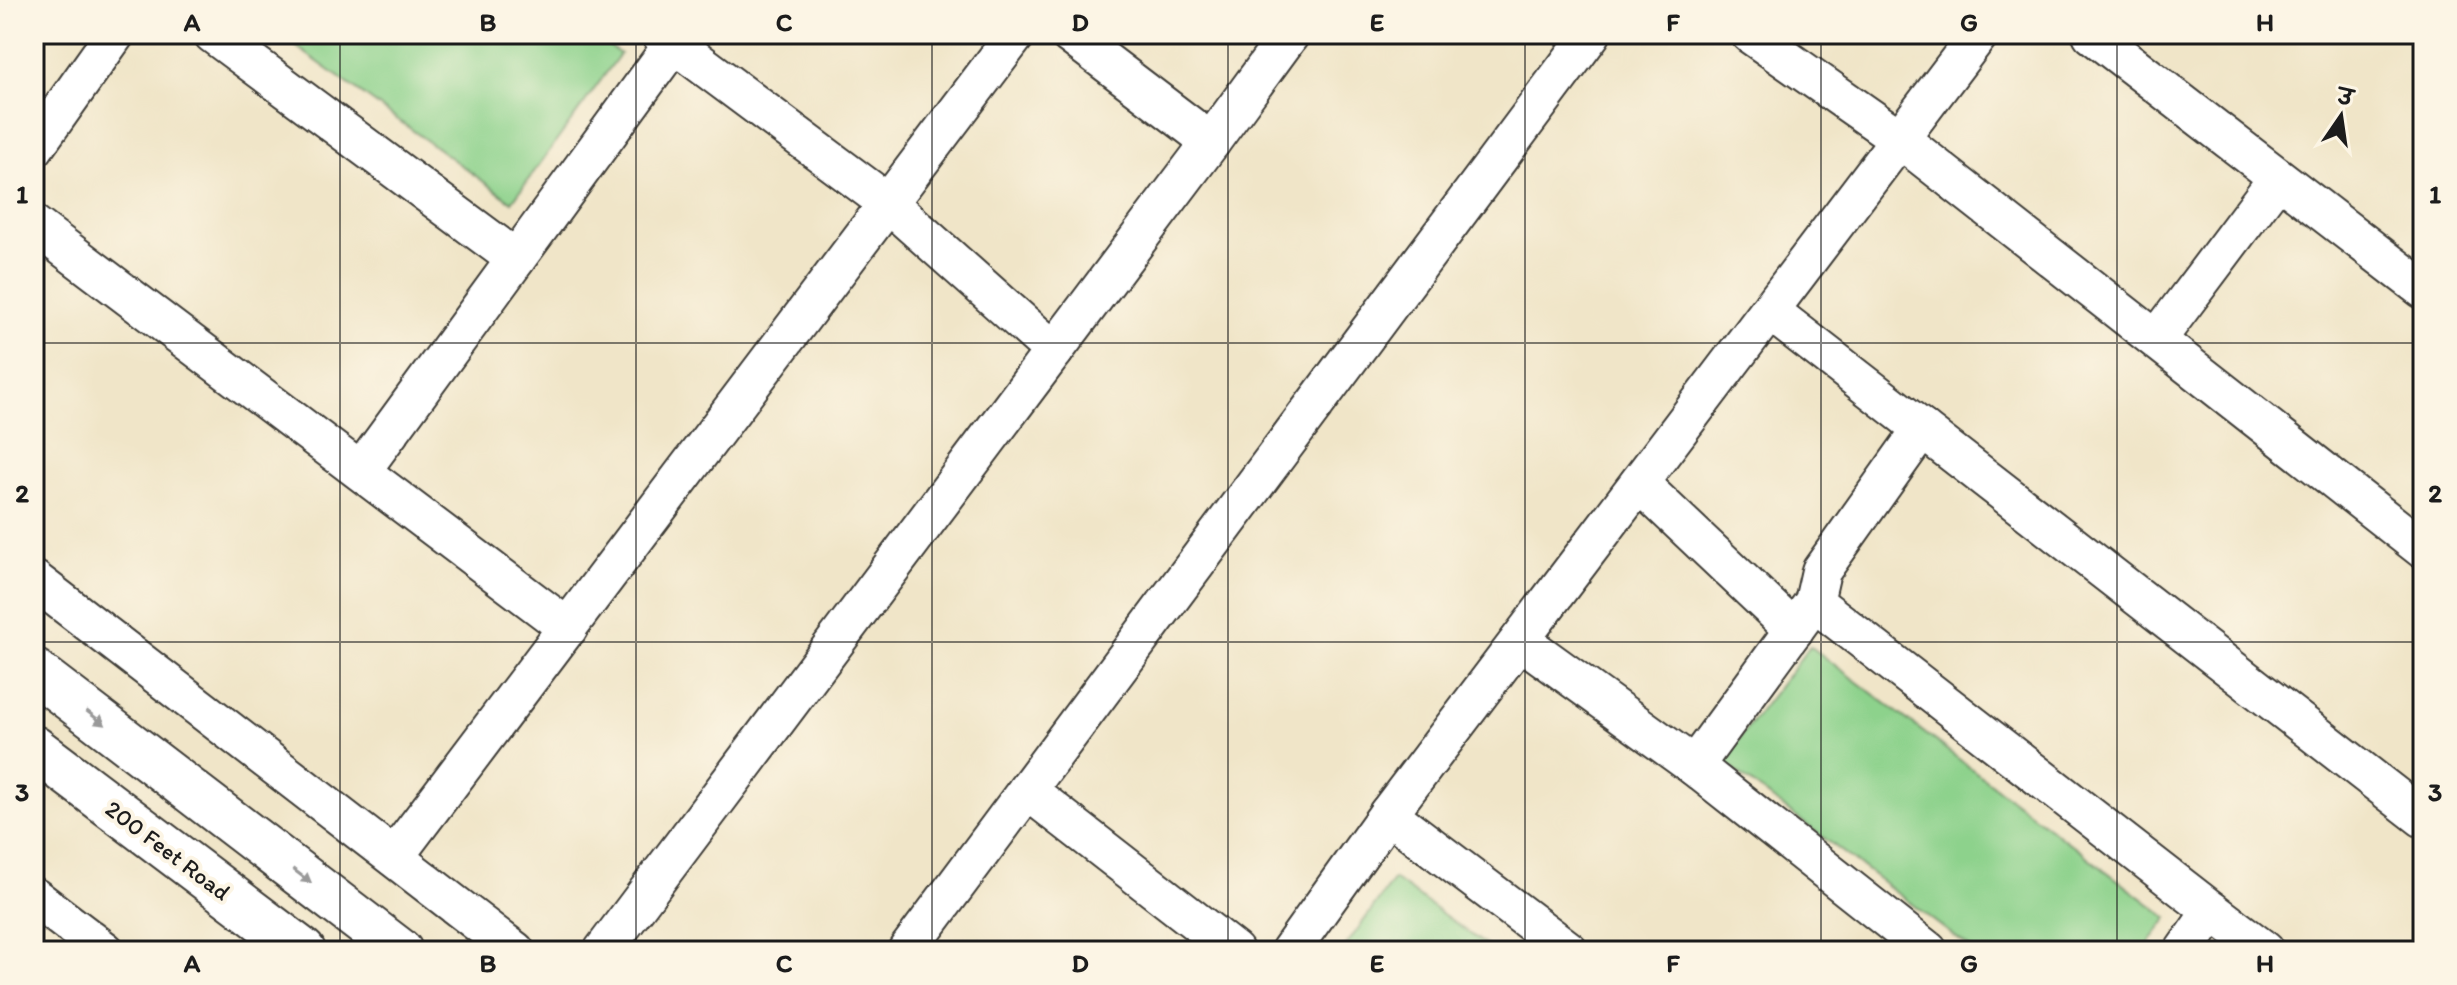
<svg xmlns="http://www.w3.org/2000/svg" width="2457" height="985" font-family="Itim,'Playpen Sans Deva',sans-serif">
	<rect width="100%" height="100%" fill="#fcf5e5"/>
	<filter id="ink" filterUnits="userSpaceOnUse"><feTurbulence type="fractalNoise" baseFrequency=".0125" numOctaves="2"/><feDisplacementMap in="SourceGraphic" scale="16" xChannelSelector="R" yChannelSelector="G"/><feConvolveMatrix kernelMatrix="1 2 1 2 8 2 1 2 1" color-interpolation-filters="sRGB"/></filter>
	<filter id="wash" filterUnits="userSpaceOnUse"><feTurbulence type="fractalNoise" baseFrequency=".006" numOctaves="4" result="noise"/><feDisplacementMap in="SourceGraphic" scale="32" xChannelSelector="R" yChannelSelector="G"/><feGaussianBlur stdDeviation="1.8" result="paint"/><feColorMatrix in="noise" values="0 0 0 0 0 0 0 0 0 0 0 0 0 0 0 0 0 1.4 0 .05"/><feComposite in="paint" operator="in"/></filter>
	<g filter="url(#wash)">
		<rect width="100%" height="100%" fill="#f0e5c8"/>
		<g fill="#8dd28c" stroke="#547754" stroke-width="2">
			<polygon points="279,34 593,34 620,54 512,202"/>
			<polygon points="1810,646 2168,918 2143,951 1974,951 1722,761"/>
			<polygon points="1394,879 1494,951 1342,951"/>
		</g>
	</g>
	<g filter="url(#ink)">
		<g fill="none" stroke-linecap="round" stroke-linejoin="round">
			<defs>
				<g id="minor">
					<polyline points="213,34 516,259"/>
					<polyline points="661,34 889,204 1054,351"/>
					<polyline points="1069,34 1211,142"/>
					<polyline points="1750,34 1900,139 2423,549"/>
					<polyline points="2092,34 2423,289"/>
					<polyline points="34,148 115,34"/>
					<polyline points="34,225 568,628"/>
					<polyline points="1770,311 2423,818"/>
					<polyline points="2157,339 2278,178"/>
					<polyline points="361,471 674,43"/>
					<polyline points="1639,483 1794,630"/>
					<polyline points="34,580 515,951"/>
					<polyline points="1814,602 2212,911"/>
					<polyline points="1520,640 1694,766 1928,951"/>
					<polyline points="1694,766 1814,602 1821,571 1922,429"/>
					<polyline points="1027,790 1234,951"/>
					<polyline points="1388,814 1979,34"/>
					<polyline points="394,857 1016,34"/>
					<polyline points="34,897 105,951"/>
					<polyline points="603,951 1211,142 1290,34"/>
					<polyline points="907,951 1591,34"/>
					<polyline points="1290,951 1388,814 1569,951"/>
					<polyline points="2184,951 2212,911 2265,951"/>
				</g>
				<g id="tertiary">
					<polyline points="34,671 400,951"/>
					<polyline points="34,748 303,951"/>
				</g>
			</defs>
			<use href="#minor" stroke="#3c3a36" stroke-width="42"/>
			<use href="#tertiary" stroke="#3c3a36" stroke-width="48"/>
			<use href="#minor" stroke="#fff" stroke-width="38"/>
			<use href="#tertiary" stroke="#fff" stroke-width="44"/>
		</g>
		<defs><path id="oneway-solid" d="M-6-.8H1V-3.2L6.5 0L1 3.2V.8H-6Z" transform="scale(2)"/></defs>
		<g fill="#999">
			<use href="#oneway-solid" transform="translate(96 718) rotate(37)"/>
			<use href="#oneway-solid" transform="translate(302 876) rotate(37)"/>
		</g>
	</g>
	<path fill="none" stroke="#1c1c1c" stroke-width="2" stroke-opacity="0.55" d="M340,34V951M636,34V951M932,34V951M1228,34V951M1525,34V951M1821,34V951M2117,34V951M34,343H2423M34,642H2423"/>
	<g text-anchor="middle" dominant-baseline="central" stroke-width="8" stroke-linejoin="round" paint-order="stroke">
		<g font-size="24" fill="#1c1c1c" stroke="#fcf5e5">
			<text transform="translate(168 850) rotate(37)">200 Feet Road</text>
		</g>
	</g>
	<rect width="2457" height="985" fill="none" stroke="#fcf5e5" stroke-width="88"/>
	<g transform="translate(2341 116) rotate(13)" stroke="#fcf5e5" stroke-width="6" paint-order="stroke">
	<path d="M0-6L14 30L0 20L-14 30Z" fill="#1c1c1c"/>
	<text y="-12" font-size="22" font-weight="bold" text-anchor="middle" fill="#1c1c1c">उ</text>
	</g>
	<rect x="44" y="44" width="2369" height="897" fill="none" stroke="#1c1c1c" stroke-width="3"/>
	<g font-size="26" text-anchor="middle" font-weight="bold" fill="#1c1c1c">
		<text x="192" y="31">A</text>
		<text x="488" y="31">B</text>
		<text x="784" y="31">C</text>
		<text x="1080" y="31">D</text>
		<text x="1377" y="31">E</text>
		<text x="1673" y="31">F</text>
		<text x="1969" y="31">G</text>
		<text x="2265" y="31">H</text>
		<text x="22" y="203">1</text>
		<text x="2435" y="203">1</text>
		<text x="22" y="502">2</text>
		<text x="2435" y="502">2</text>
		<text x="22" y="801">3</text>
		<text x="2435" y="801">3</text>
		<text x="192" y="972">A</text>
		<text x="488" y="972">B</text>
		<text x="784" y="972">C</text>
		<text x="1080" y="972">D</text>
		<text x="1377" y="972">E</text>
		<text x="1673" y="972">F</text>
		<text x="1969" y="972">G</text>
		<text x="2265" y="972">H</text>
	</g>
</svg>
